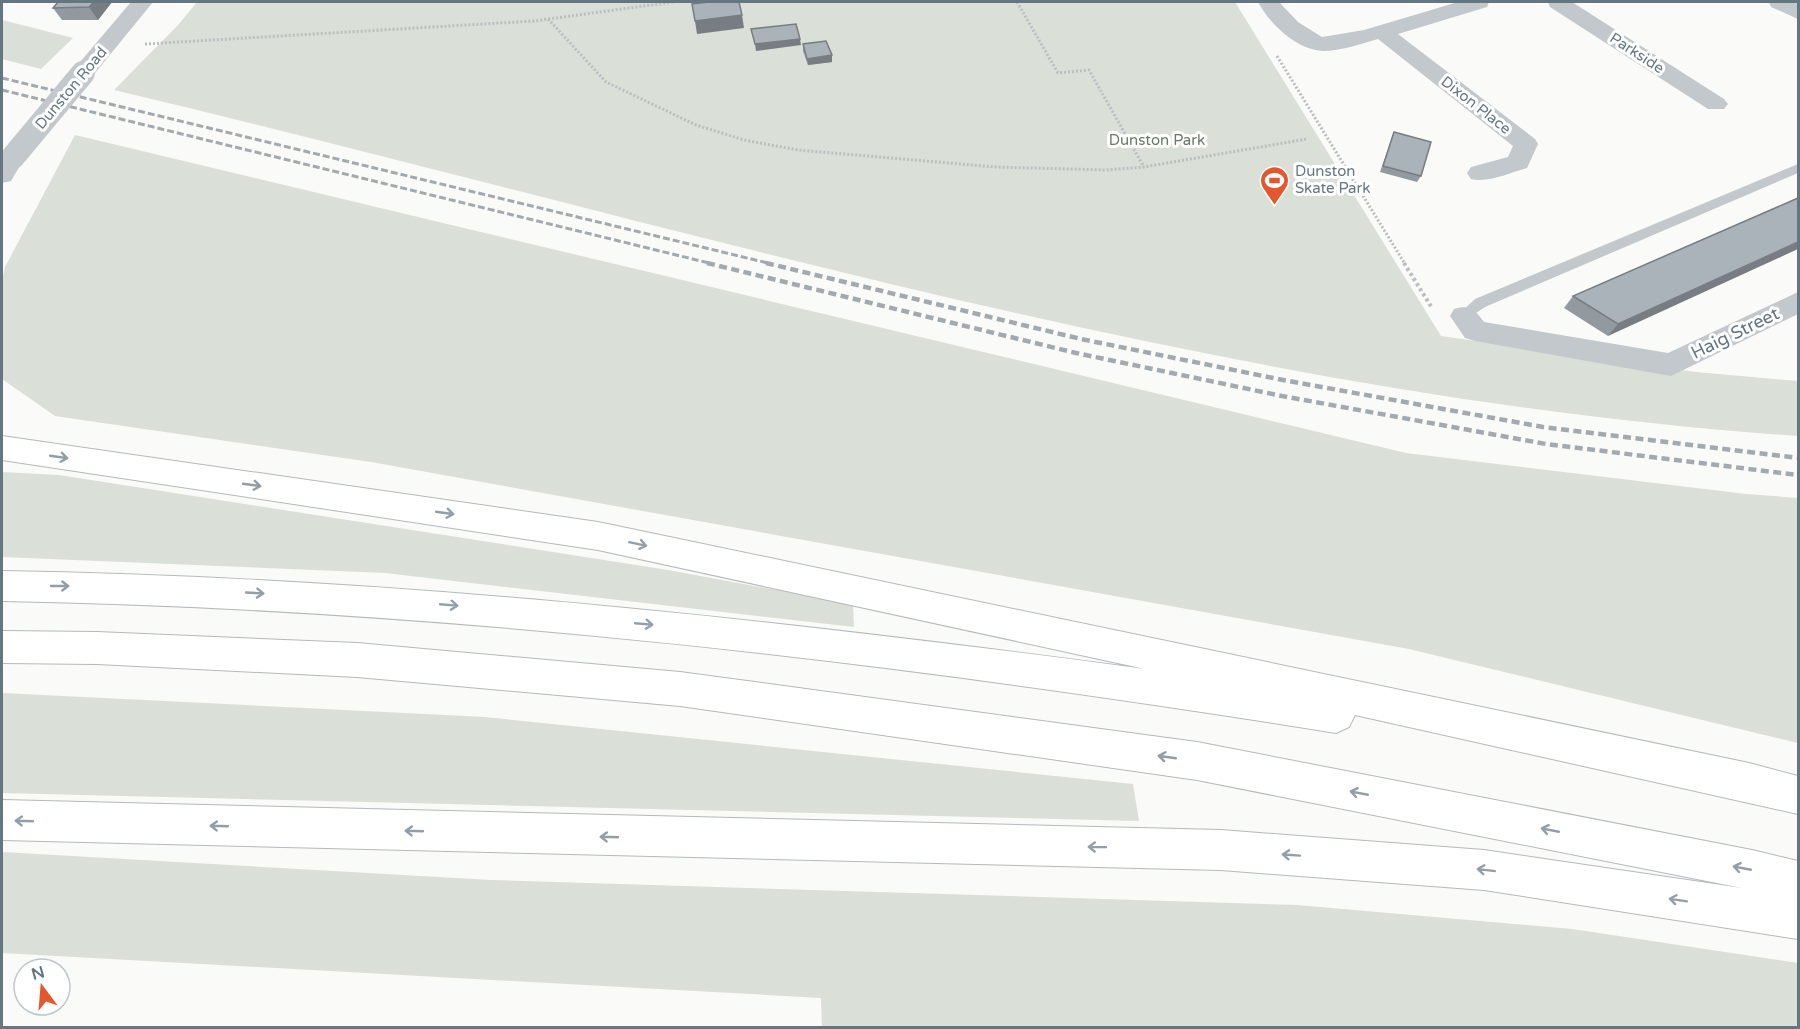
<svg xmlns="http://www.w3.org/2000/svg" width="1800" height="1029" font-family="'Varela Round',sans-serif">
	<rect width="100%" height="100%" fill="#fafaf8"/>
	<g fill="#dadfd7">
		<path d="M197,2H1235L1441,336L1696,372L1798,381V436C1224,397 671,222 114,90L179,24Z"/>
		<polygon points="2,20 73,38 41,69 2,59"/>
		<polygon points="75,135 1406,453 1746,494 1798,498 1798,743 1409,649 371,462 55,416 2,379 2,281 5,267"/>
		<polygon points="2,472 59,475 668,570 853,604 854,627 385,573 2,557"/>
		<polygon points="2,693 485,717 1133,784 1139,821 2,793"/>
		<polygon points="2,852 491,880 1297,905 1572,929 1798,963 1798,1027 822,1028 821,998 2,953"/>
	</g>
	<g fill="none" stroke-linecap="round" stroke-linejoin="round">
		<defs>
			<g id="trunk">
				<path d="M2,436L598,522L1749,763L1798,776V814L1355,715L1349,727L1336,733C894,662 449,609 2,601V571C386,577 765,618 1145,669L598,550L2,460Z"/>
				<polygon points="2,631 97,632 357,643 680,672 1197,742 1752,850 1798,861 1798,939 1484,890 1221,870 2,840 2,800 1221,830 1484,850 1742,888 1197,780 680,706 357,677 97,664 2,663"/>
			</g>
		</defs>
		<use href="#trunk" stroke="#b4b9bd" stroke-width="2"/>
		<g stroke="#bbbfc2" stroke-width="3" stroke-dasharray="2 2" stroke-linecap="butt">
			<polyline points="1017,2 1058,73 1089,70 1144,167"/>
			<polyline points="548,19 606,82 696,125 744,140 798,150 995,167 1106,170 1144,167 1307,139"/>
			<polyline points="145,44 534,21 673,2"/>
			<polyline points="1277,56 1405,264"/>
		</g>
		<polyline stroke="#bbbfc2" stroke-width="4" stroke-dasharray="3 3" stroke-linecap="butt" points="1404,263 1432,308"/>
		<polygon fill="#c3c8cc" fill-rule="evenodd" points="1798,164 1798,173 1485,307 1464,321 1457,316 1475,299"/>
		<g fill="#c3c8cc" fill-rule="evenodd">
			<path d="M1258,2H1279L1298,22L1322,37L1364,30L1458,2H1489L1487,7L1398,34L1535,139L1538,144L1527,168C1510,173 1488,183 1471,179L1467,173L1471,167L1508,157L1513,146L1378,39C1360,44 1341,51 1323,51C1296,50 1269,23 1258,2Z"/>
			<polygon points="1548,2 1572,2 1724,99 1728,104 1724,109 1708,109 1550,7"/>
			<polygon points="1769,2 1794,2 1798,4 1798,19 1771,7"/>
			<path d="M1798,292V314L1671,376L1475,341L1465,338L1450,316L1454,309C1470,304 1475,310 1484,322L1668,353Z"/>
		</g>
		<g fill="#c3c8cc" fill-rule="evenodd">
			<polygon points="131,2 153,2 91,78 75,78 71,73 75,68"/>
			<polygon points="13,149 22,151 25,157 11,181 2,183 2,156 4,151"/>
		</g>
		<use href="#trunk" fill="#fff" fill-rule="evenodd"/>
		<g stroke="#a2aab0" stroke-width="3" stroke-dasharray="7 3" stroke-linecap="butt">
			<polyline points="2,78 772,264"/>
			<polyline points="2,90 713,264"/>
		</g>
		<g stroke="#a2aab0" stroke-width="4.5" stroke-dasharray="8 4.5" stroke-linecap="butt">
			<polyline points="707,263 1076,353 1282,396 1546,444 1798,475"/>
			<polyline points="766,263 1081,339 1283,380 1543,427 1798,458"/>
		</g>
		<polyline stroke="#c3c8cc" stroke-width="24" points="13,157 83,73"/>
	</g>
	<g fill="#929a9f">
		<polygon points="112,2 98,20 62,20 53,8"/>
		<polygon points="803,44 832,62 808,65 803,51"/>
		<polygon points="1394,132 1421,176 1417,182 1380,172"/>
		<polygon points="1798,198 1608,336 1564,308 1573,296"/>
	</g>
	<g fill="#777d82">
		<polygon points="94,2 112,2 98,20 89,7"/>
		<polygon points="742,15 744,28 697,34 695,21"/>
		<polygon points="800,39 801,45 756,51 755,44"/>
		<polygon points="832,55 832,62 808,65 807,59"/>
		<polygon points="1798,242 1798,249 1608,336 1618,324"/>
	</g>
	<g fill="#aab3b9" stroke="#777d82" stroke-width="1.5">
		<polygon points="58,2 94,2 89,7 53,8"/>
		<polygon points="709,2 739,2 742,15 695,21 692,4"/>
		<polygon points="796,24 800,39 755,44 751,29"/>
		<polygon points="826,41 832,55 807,59 803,44"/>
		<polygon points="1394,132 1431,142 1421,176 1383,166"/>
		<polygon points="1798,198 1798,242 1618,324 1573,296"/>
	</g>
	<defs><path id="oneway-shaft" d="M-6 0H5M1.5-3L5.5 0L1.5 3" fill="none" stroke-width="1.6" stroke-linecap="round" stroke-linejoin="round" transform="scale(1.5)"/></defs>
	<g stroke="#939fa8">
		<use href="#oneway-shaft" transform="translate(59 457) rotate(8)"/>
		<use href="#oneway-shaft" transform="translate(252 485) rotate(8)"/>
		<use href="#oneway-shaft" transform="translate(445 513) rotate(8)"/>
		<use href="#oneway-shaft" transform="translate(638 544) rotate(12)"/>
		<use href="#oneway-shaft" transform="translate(60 586)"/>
		<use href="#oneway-shaft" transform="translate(255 593) rotate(3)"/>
		<use href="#oneway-shaft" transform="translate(449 605) rotate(5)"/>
		<use href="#oneway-shaft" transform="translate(644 624) rotate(5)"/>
		<use href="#oneway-shaft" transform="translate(1167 757) rotate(-172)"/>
		<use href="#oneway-shaft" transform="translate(1359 793) rotate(-169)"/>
		<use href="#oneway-shaft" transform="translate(24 821) rotate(-178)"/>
		<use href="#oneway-shaft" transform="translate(219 826) rotate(-178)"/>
		<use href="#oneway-shaft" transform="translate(1550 830) rotate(-169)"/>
		<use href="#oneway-shaft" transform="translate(414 831) rotate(-178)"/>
		<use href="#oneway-shaft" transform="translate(609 837) rotate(-178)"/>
		<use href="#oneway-shaft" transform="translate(1097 847) rotate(-179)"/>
		<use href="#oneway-shaft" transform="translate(1291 855) rotate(-176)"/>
		<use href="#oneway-shaft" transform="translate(1742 868) rotate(-169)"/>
		<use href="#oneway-shaft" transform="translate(1486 870) rotate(-173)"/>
		<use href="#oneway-shaft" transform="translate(1678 900) rotate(-171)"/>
	</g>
	<defs>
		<symbol id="stadium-pin" viewBox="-11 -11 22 30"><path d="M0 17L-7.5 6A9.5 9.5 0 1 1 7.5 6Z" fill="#e4572e" stroke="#fff"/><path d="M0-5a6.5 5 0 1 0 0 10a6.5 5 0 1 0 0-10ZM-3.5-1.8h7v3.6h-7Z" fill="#fff"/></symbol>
	</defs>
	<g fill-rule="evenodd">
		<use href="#stadium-pin" x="1258" y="164" width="33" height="45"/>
	</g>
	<g text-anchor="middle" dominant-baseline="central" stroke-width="6" stroke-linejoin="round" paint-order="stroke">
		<g font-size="15" fill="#657683" stroke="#fff">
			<text transform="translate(1637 53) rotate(33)">Parkside</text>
			<text transform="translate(71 88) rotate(-50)">Dunston Road</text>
			<text transform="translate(1476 105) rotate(38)">Dixon Place</text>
		</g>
		<g font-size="15" fill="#687a64" stroke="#fff">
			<text x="1157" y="140">Dunston Park</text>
		</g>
		<g font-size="15" fill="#657683" stroke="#fff" text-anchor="start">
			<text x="1295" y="171">Dunston<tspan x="1295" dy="17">Skate Park</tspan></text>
		</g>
		<g font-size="18" fill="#657683" stroke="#fff">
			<text transform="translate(1735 333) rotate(-26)">Haig Street</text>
		</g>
	</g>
	<rect width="1800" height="1029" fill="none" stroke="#657683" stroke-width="6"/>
	<g transform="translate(42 987) rotate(344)"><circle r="28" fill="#ffffff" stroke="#c1c8cd" stroke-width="1.5"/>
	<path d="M0-4.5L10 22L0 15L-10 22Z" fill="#e4572e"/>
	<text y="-9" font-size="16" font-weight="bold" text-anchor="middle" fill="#657683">N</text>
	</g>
</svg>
